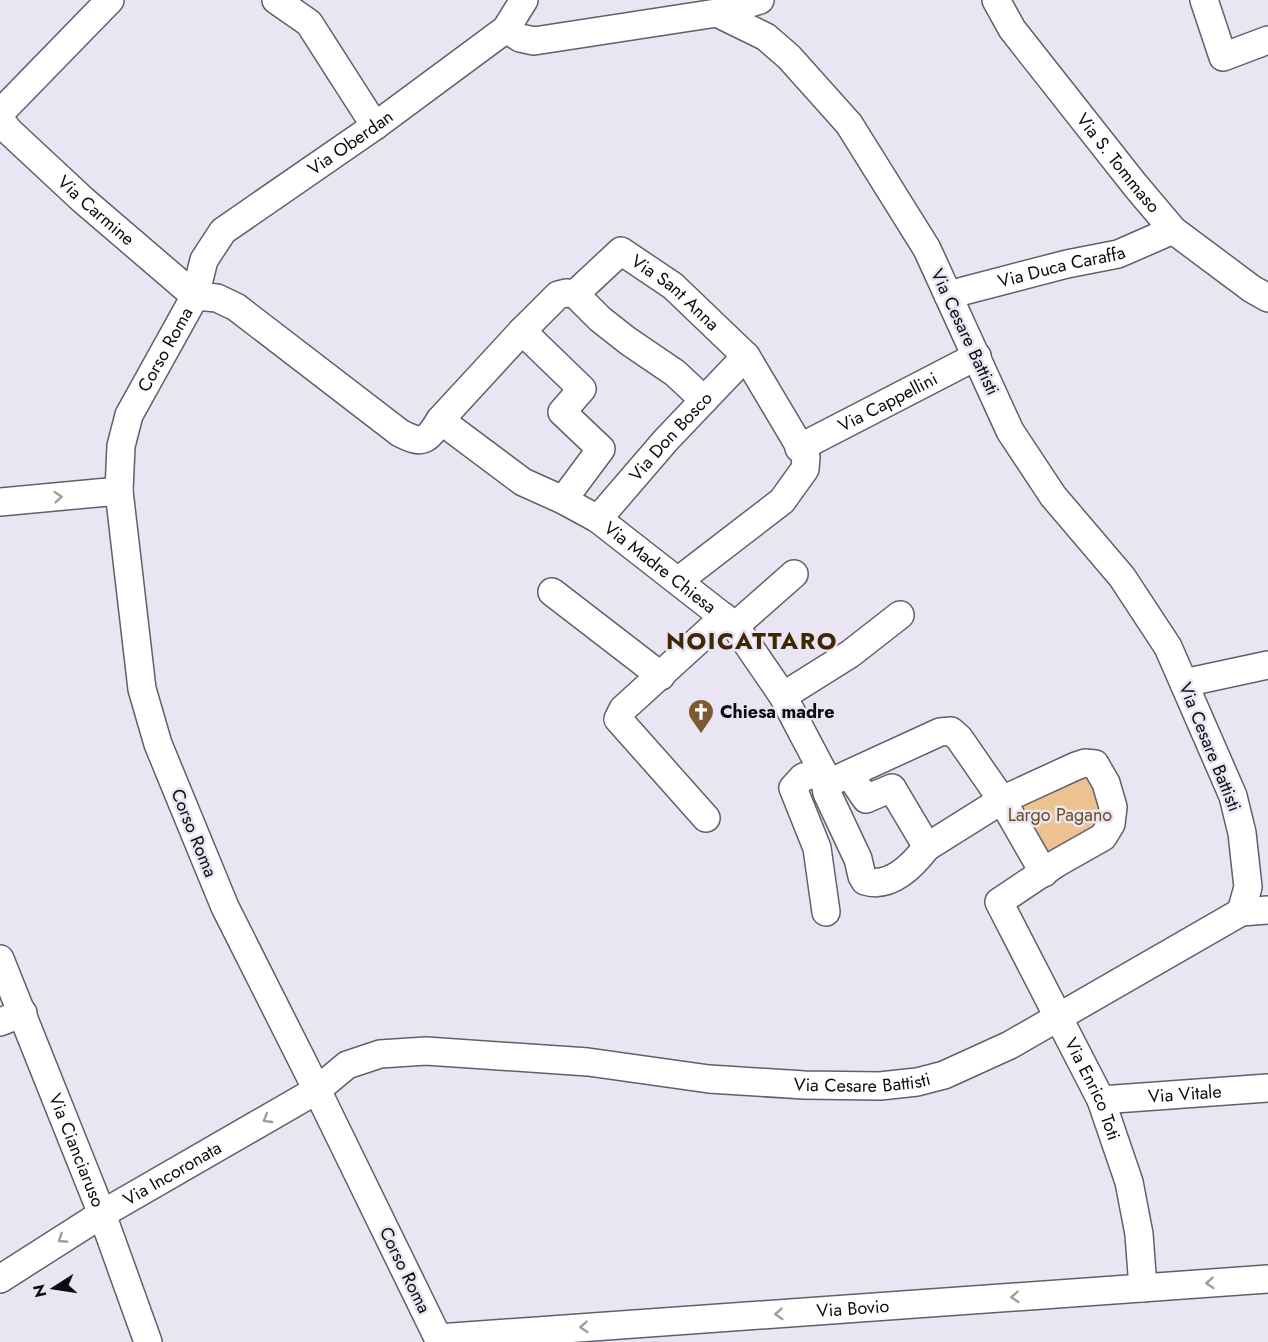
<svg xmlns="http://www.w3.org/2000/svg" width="1268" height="1342" font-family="Jost,sans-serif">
	<rect width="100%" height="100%" fill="#eae5f3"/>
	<polygon fill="#edc290" points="1083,772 1093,776 1106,804 1095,829 1045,856 1016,803"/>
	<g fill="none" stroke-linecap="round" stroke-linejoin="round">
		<defs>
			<g id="minor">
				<polyline points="276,0 309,23 375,126"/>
				<path id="s1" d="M996,0L1012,29L1135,185L1173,230L1252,289L1268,298"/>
				<polyline points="1204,0 1223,57 1268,40"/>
				<polyline points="717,13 760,0"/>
				<polyline points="0,113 110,0"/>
				<path id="s2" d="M0,120L10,132L83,200L195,296"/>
				<polyline points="575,294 600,319 628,341 675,373 704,400"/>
				<path id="s3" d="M948,295L1067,264L1118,254L1173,230"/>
				<path id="s4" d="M195,296L217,298L236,307L400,433C423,445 427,441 440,420L522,331L558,295L566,293L575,294L621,251L673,286L746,356L806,457L805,469L782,501L678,581"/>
				<polyline points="522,331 582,389 562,412 601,449 563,500"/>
				<path id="s5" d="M440,420L523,482L563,500L598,519L735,626L783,696L823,772L827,793L858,859L862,876L865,881C891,889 913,865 927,847"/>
				<path id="s6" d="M799,448L977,356"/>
				<polyline points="0,502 119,491"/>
				<path id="s7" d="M598,519L666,440L746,356"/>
				<polyline points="552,592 661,676"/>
				<polyline points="735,626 794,574"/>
				<polyline points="1184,683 1268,665"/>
				<polyline points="783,696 850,654 900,615"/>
				<polyline points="823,772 803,777 793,788 817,848 826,912"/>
				<path id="s8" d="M849,774L866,799L892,788L927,847L1002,800L1076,766L1085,763L1095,764L1106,783L1113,807L1111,824L1103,837L1057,863L999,902L1101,1100L1129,1182L1139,1234L1143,1288"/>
				<polyline points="833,781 940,732 951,731 959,738 1002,800 1044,873"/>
				<polyline points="706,818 618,719 623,709 724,617"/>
				<polyline points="1241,912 1268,910"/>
				<path id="s9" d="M0,959L102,1214L148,1342"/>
				<polyline points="0,1022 23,1013"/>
				<path id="s10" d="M1101,1100L1268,1088"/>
				<path id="s11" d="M0,1279L102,1214L317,1090L347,1065L380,1054L426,1051L588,1062L709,1079L804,1085L880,1086L917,1082L944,1075L1010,1045L1241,912L1248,887L1242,833L1233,796L1168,647L1122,577L1053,496L1010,431L927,249L849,124L789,57L766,37L717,13L534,41L520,38L506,29"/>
				<path id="s12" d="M438,1338L1268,1279"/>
				<path id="s13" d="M440,1342L317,1090L225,907L158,744L142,689L119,491L121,446L129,415L195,296L204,260L223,231L375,126L506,29L524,0"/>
			</g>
		</defs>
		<use href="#minor" stroke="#625e6a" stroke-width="30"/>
		<use href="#minor" stroke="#fff" stroke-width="27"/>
	</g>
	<defs><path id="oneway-chevron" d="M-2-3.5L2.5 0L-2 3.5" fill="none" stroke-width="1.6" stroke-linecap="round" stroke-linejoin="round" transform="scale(1.5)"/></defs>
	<g stroke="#9e9d9f">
		<use href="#oneway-chevron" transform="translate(58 497) rotate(-5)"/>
		<use href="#oneway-chevron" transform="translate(267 1119) rotate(150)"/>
		<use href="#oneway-chevron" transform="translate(62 1239) rotate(147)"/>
		<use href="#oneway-chevron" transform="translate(1210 1283) rotate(176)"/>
		<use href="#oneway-chevron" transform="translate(1015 1297) rotate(176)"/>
		<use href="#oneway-chevron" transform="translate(779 1314) rotate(176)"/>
		<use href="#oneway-chevron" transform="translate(584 1327) rotate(176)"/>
	</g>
	<defs>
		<symbol id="church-pin" viewBox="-11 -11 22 30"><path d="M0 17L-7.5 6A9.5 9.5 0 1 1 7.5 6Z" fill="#7b5a31" stroke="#eae5f3"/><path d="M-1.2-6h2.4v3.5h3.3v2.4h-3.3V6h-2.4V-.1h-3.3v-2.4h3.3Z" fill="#fff"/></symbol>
	</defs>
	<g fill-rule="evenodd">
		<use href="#church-pin" x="686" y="697" width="30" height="40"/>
	</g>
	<g text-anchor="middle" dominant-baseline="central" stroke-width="5" stroke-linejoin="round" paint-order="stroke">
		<g font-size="18" fill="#0d0b10" stroke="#eae5f3">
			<text stroke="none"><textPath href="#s13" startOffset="1358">Via Oberdan</textPath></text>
			<text stroke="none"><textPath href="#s1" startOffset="204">Via S. Tommaso</textPath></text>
			<text stroke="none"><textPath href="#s2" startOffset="132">Via Carmine</textPath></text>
			<text stroke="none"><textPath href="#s3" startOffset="117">Via Duca Caraffa</textPath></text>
			<text stroke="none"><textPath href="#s4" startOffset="621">Via Sant Anna</textPath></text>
			<text transform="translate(965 332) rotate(65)">Via Cesare Battisti</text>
			<text stroke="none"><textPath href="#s13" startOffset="1070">Corso Roma</textPath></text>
			<text stroke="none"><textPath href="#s6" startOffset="100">Via Cappellini</textPath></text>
			<text stroke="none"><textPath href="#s7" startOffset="110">Via Don Bosco</textPath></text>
			<text stroke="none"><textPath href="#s5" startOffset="266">Via Madre Chiesa</textPath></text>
			<text transform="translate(1210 747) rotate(68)">Via Cesare Battisti</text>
			<text transform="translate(194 833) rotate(68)">Corso Roma</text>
			<text stroke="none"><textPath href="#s11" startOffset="927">Via Cesare Battisti</textPath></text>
			<text stroke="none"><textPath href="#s8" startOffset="728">Via Enrico Toti</textPath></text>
			<text stroke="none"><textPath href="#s10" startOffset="84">Via Vitale</textPath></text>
			<text stroke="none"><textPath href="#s9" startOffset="206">Via Cianciaruso</textPath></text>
			<text stroke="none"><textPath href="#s11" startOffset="202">Via Incoronata</textPath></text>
			<text transform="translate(405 1270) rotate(64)">Corso Roma</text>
			<text stroke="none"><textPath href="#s12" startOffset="416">Via Bovio</textPath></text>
		</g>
		<g font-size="18" font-weight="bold" fill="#0d0b10" stroke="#eae5f3" text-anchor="start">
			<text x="720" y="712">Chiesa madre</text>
		</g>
		<g font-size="18" fill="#704c1c" stroke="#eae5f3">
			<text x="1060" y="815">Largo Pagano</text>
		</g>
		<g font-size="24" font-weight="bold" letter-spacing="1.5" fill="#3f2704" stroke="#eae5f3">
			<text x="752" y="640">NOICATTARO</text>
		</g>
	</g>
	<g transform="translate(54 1288) rotate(258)" stroke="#eae5f3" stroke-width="4.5" paint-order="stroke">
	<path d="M0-4.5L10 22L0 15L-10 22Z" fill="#0d0b10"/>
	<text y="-9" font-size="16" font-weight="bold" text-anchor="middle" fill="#0d0b10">N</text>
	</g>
</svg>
